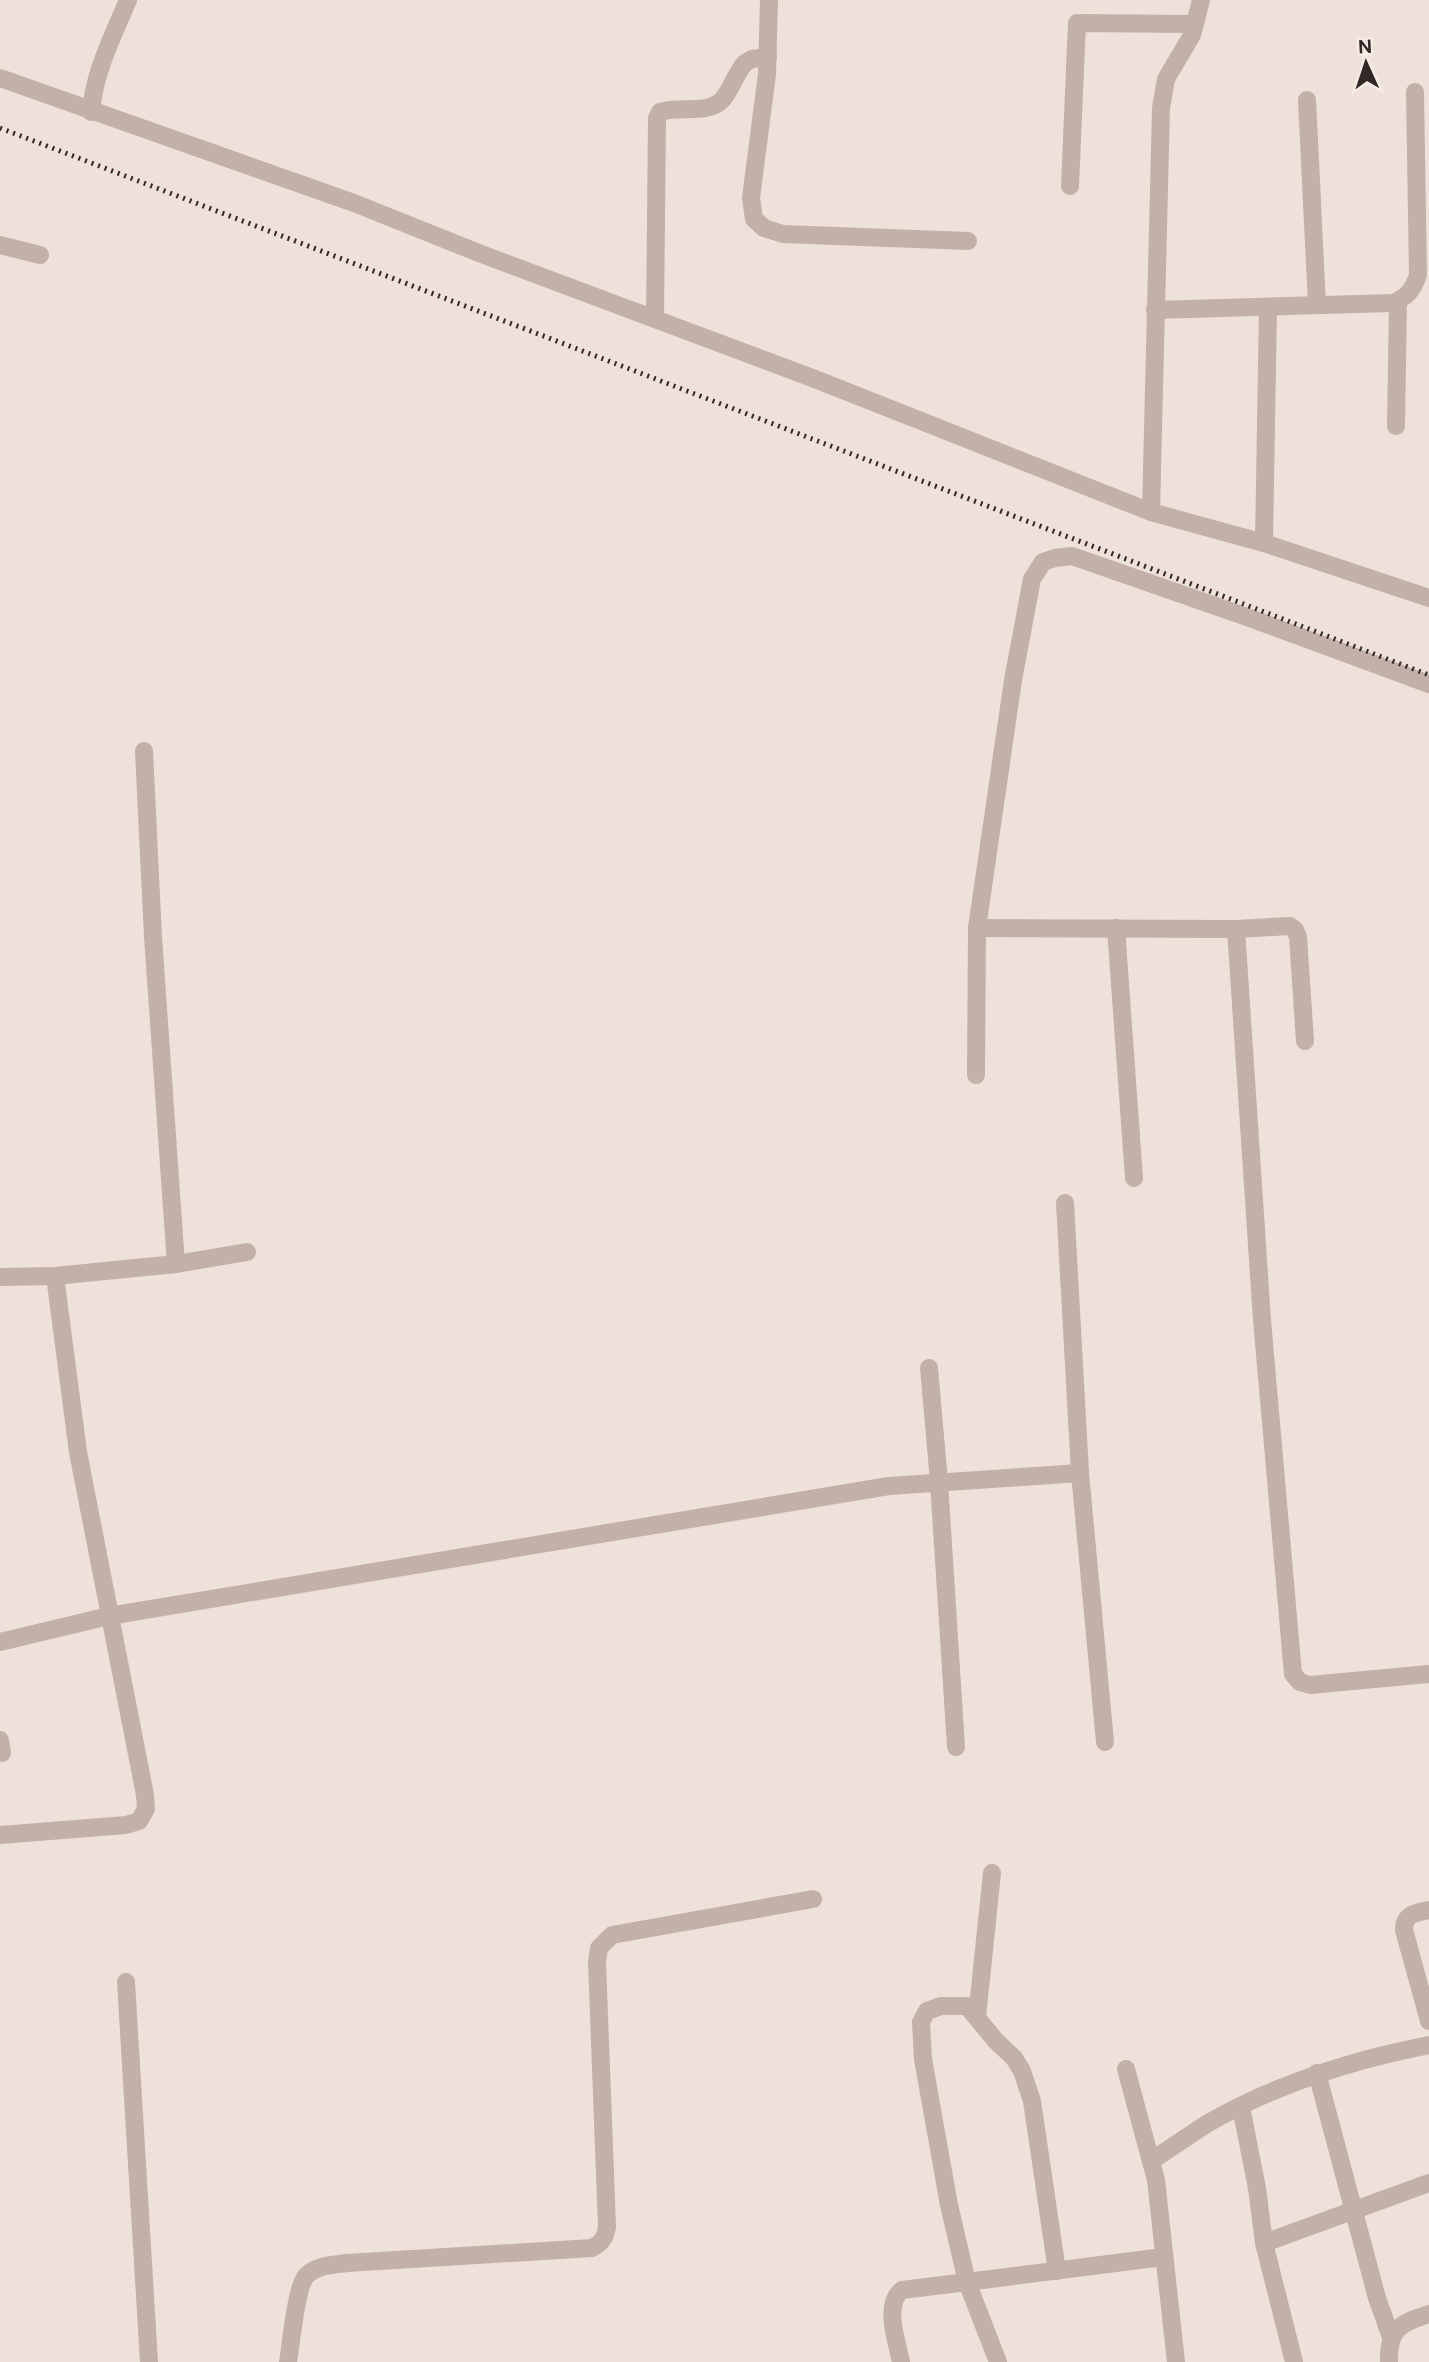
<svg xmlns="http://www.w3.org/2000/svg" width="1429" height="2362" font-family="'DM Sans',sans-serif">
	<rect width="100%" height="100%" fill="#ede1da"/>
	<g fill="none" stroke-linecap="round" stroke-linejoin="round">
		<g stroke="#c3b0a8" stroke-width="18">
			<polyline points="769,0 767,74 751,198 754,219 764,228 783,234 968,241"/>
			<polyline points="0,78 354,203 484,255 815,379 1151,512 1264,543 1429,598"/>
			<polyline points="1307,100 1317,305"/>
			<path d="M91,112C94,72 113,36 128,0"/>
			<polyline points="1070,186 1077,23 1195,24"/>
			<polyline points="0,245 40,255"/>
			<path d="M1155,310L1393,303C1407,297 1413,290 1418,275L1415,92"/>
			<path d="M655,319L657,118L660,112C679,105 705,115 721,101C731,91 735,74 745,63L752,59L768,57"/>
			<polyline points="1396,426 1398,301"/>
			<polyline points="1151,512 1161,108 1166,79 1192,35 1201,0"/>
			<polyline points="1264,543 1268,307"/>
			<polyline points="144,751 153,937 176,1264"/>
			<polyline points="977,928 1236,929 1290,926 1295,930 1298,937 1305,1041"/>
			<polyline points="1116,928 1134,1178"/>
			<polyline points="1236,929 1262,1320 1293,1674 1300,1682 1310,1685 1429,1674"/>
			<polyline points="976,1075 977,928 1013,680 1032,579 1043,562 1055,558 1072,556 1247,617 1429,684"/>
			<polyline points="1065,1203 1080,1473 1105,1742"/>
			<polyline points="0,1277 55,1276 176,1264 247,1252"/>
			<polyline points="929,1368 939,1482 956,1747"/>
			<polyline points="0,1642 109,1616 889,1486 1080,1473"/>
			<polyline points="0,1740 2,1753"/>
			<polyline points="0,1835 126,1825 139,1821 146,1809 145,1795 78,1452 55,1276"/>
			<path d="M1429,1910C1415,1913 1404,1914 1404,1930L1429,2021"/>
			<polyline points="126,1982 149,2362"/>
			<polyline points="977,2017 992,1873"/>
			<polyline points="1126,2069 1156,2180 1176,2362"/>
			<polyline points="1317,2073 1377,2298 1391,2337"/>
			<polyline points="1241,2107 1257,2188 1264,2243 1294,2362"/>
			<path d="M1151,2161C1169,2149 1187,2137 1205,2125C1273,2085 1352,2060 1429,2045"/>
			<polyline points="1264,2243 1429,2183"/>
			<path d="M288,2362C291,2345 296,2287 306,2276C316,2265 333,2265 347,2263L592,2248C602,2243 605,2238 607,2227L597,1962L599,1948L612,1935L813,1899"/>
			<path d="M901,2362C897,2341 883,2305 902,2290L967,2282L949,2205L923,2059L921,2022L927,2011L941,2006H967L996,2041L1014,2058L1022,2071L1032,2101L1057,2271"/>
			<polyline points="998,2362 967,2282 1163,2257"/>
			<path d="M1389,2362C1388,2329 1400,2323 1429,2314"/>
		</g>
		<polyline stroke="#312827" stroke-width="5" stroke-dasharray="2 5" stroke-linecap="butt" points="0,128 1429,675"/>
	</g>
	<g transform="translate(1366 63) rotate(357)" stroke="#f6ebe5" stroke-width="5" paint-order="stroke">
	<path d="M0-5L12 26L0 18L-12 26Z" fill="#312827"/>
	<text y="-10" font-size="19" font-weight="bold" text-anchor="middle" fill="#312827">N</text>
	</g>
</svg>
